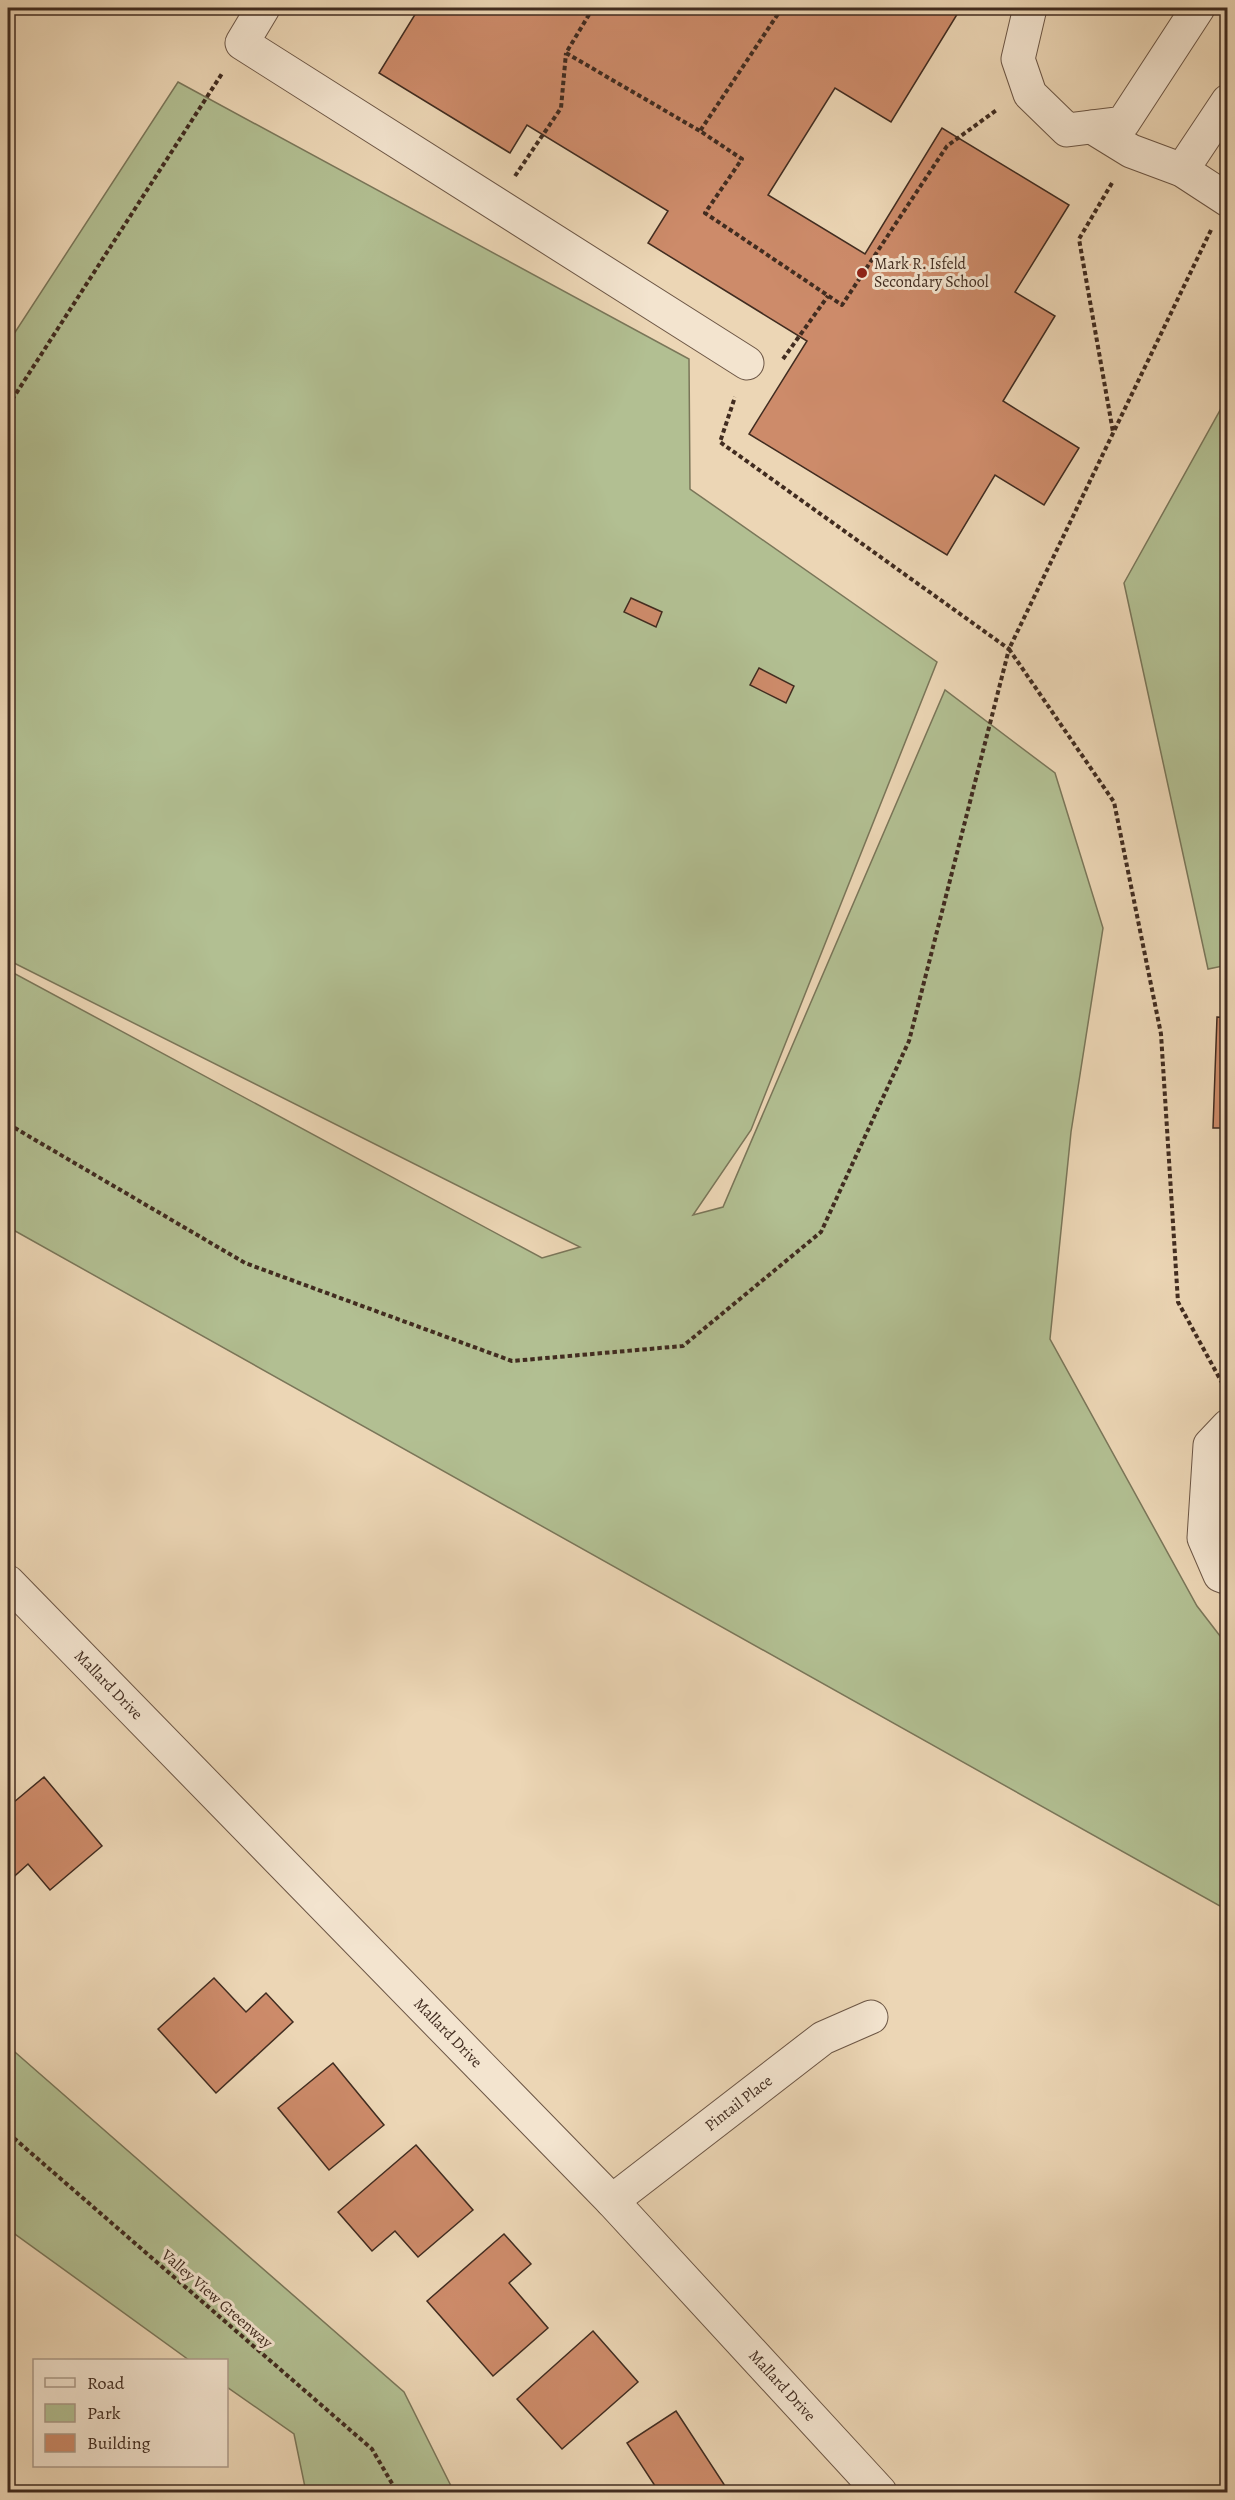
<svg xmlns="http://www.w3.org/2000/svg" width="1235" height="2500" font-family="Alegreya,serif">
	<rect width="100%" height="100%" fill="#ecd6b5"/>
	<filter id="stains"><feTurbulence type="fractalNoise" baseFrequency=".00333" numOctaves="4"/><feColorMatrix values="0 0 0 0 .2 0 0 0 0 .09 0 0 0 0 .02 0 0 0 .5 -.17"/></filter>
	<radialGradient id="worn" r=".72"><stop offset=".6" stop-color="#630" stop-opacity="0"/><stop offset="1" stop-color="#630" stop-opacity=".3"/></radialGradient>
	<g fill="#b2bf92" stroke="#7a7659" stroke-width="1.5">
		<polygon points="178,82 689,359 690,489 937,662 751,1130 693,1215 723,1207 945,690 1055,773 1103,928 1071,1132 1050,1339 1197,1606 1227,1645 1227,1910 8,1227 8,970 542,1258 580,1247 8,960 8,343"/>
		<polygon points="1227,404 1228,965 1208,969 1124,583 1223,405"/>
		<polygon points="8,2046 404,2392 454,2492 306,2492 294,2434 227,2387 226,2360 189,2360 8,2229"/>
	</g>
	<g fill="#cd8b6a" stroke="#412c20" stroke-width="1.5">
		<polygon points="419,8 525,8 531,11 533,8 961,8 891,122 835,88 768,195 865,254 942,128 1069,205 1015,292 1055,316 1003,401 1079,448 1044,505 995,475 947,555 749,434 807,341 648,243 668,211 527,125 510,153 379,73"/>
		<polygon points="631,598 662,612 656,627 624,612"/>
		<polygon points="759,668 794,686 786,703 750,685"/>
		<polygon points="1217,1017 1228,1018 1228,1128 1213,1128"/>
		<polygon points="44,1777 102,1846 50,1890 28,1864 8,1882 8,1807"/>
		<polygon points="214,1978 246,2012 266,1993 293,2022 216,2093 158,2029"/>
		<polygon points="333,2063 384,2125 329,2170 278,2108"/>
		<polygon points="416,2145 473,2210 418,2257 395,2231 372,2251 338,2212"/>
		<polygon points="504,2234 531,2264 509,2283 548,2328 493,2376 427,2301"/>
		<polygon points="593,2331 638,2382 562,2449 517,2399"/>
		<polygon points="676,2411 729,2492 659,2492 627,2443"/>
	</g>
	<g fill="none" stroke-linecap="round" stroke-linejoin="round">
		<defs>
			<g id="minor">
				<polyline points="263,8 242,43 747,363"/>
				<polyline points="1030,8 1018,59 1030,94 1067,130 1123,123 1198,8"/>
				<polyline points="1092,127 1131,151 1182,170 1228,200"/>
				<polyline points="1182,170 1228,101"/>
				<polyline points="1228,1426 1210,1445 1204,1538 1220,1575 1228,1578"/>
				<path id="s1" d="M8,1582L612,2201L880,2492"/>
				<path id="s2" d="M612,2201L823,2038L871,2017"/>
			</g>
		</defs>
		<use href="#minor" stroke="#6c5645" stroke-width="35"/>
		<g stroke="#412c20" stroke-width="4" stroke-dasharray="4.5 3" stroke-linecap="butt">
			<polyline points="593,8 566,53 700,131"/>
			<polyline points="782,8 700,131 742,159 705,213 842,305 947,146 998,109"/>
			<polyline points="515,176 561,108 566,53"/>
			<polyline points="1112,183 1079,239 1113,432"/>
			<polyline points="1211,230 1009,649 1114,802 1161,1034 1178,1302 1227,1392"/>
			<polyline points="783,359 828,296"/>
			<polyline points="8,406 223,72"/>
			<polyline points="8,1124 245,1263 512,1361 683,1346 821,1232 909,1041 1009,649 720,442 735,397"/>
			<polyline points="8,2133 372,2449 397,2492"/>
		</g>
		<use href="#minor" stroke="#f3e4cf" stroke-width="33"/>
	</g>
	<circle fill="#8f2418" stroke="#f3e4cf" stroke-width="2" cx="862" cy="273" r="6"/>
	<g text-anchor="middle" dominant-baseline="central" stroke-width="6" stroke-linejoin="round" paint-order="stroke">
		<g font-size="16" fill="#412c20" stroke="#f3e4cf" text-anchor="start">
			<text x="874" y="264">Mark R. Isfeld<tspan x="874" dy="18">Secondary School</tspan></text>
		</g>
		<g font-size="16" fill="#412c20" stroke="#f3e4cf">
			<text stroke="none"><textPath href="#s1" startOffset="144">Mallard Drive</textPath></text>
			<text stroke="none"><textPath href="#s1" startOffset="630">Mallard Drive</textPath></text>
			<text stroke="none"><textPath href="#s2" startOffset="160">Pintail Place</textPath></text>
			<text transform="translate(217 2299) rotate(41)">Valley View Greenway</text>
			<text stroke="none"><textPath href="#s1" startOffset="1116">Mallard Drive</textPath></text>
		</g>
	</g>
	<rect width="1235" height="2500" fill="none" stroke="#ecd6b5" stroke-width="30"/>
	<rect x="9" y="9" width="1217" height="2482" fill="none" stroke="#412c20" stroke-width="3"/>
	<rect x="15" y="15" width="1205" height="2470" fill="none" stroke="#412c20" stroke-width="1.5"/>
	<rect x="33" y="2359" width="195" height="108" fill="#f3e4cf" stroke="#ac9a89" stroke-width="1.5"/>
	<rect x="45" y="2378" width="30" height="9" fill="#f3e4cf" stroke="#ac9a89" stroke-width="1.5"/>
	<text x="87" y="2389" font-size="18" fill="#412c20">Road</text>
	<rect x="45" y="2404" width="30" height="18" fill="#b2bf92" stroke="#ac9a89" stroke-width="1.5"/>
	<text x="87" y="2419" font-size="18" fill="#412c20">Park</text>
	<rect x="45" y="2434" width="30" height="18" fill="#cd8b6a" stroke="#ac9a89" stroke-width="1.5"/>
	<text x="87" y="2449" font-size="18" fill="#412c20">Building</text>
	<rect width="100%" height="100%" filter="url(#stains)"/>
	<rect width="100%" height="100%" fill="url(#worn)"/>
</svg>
